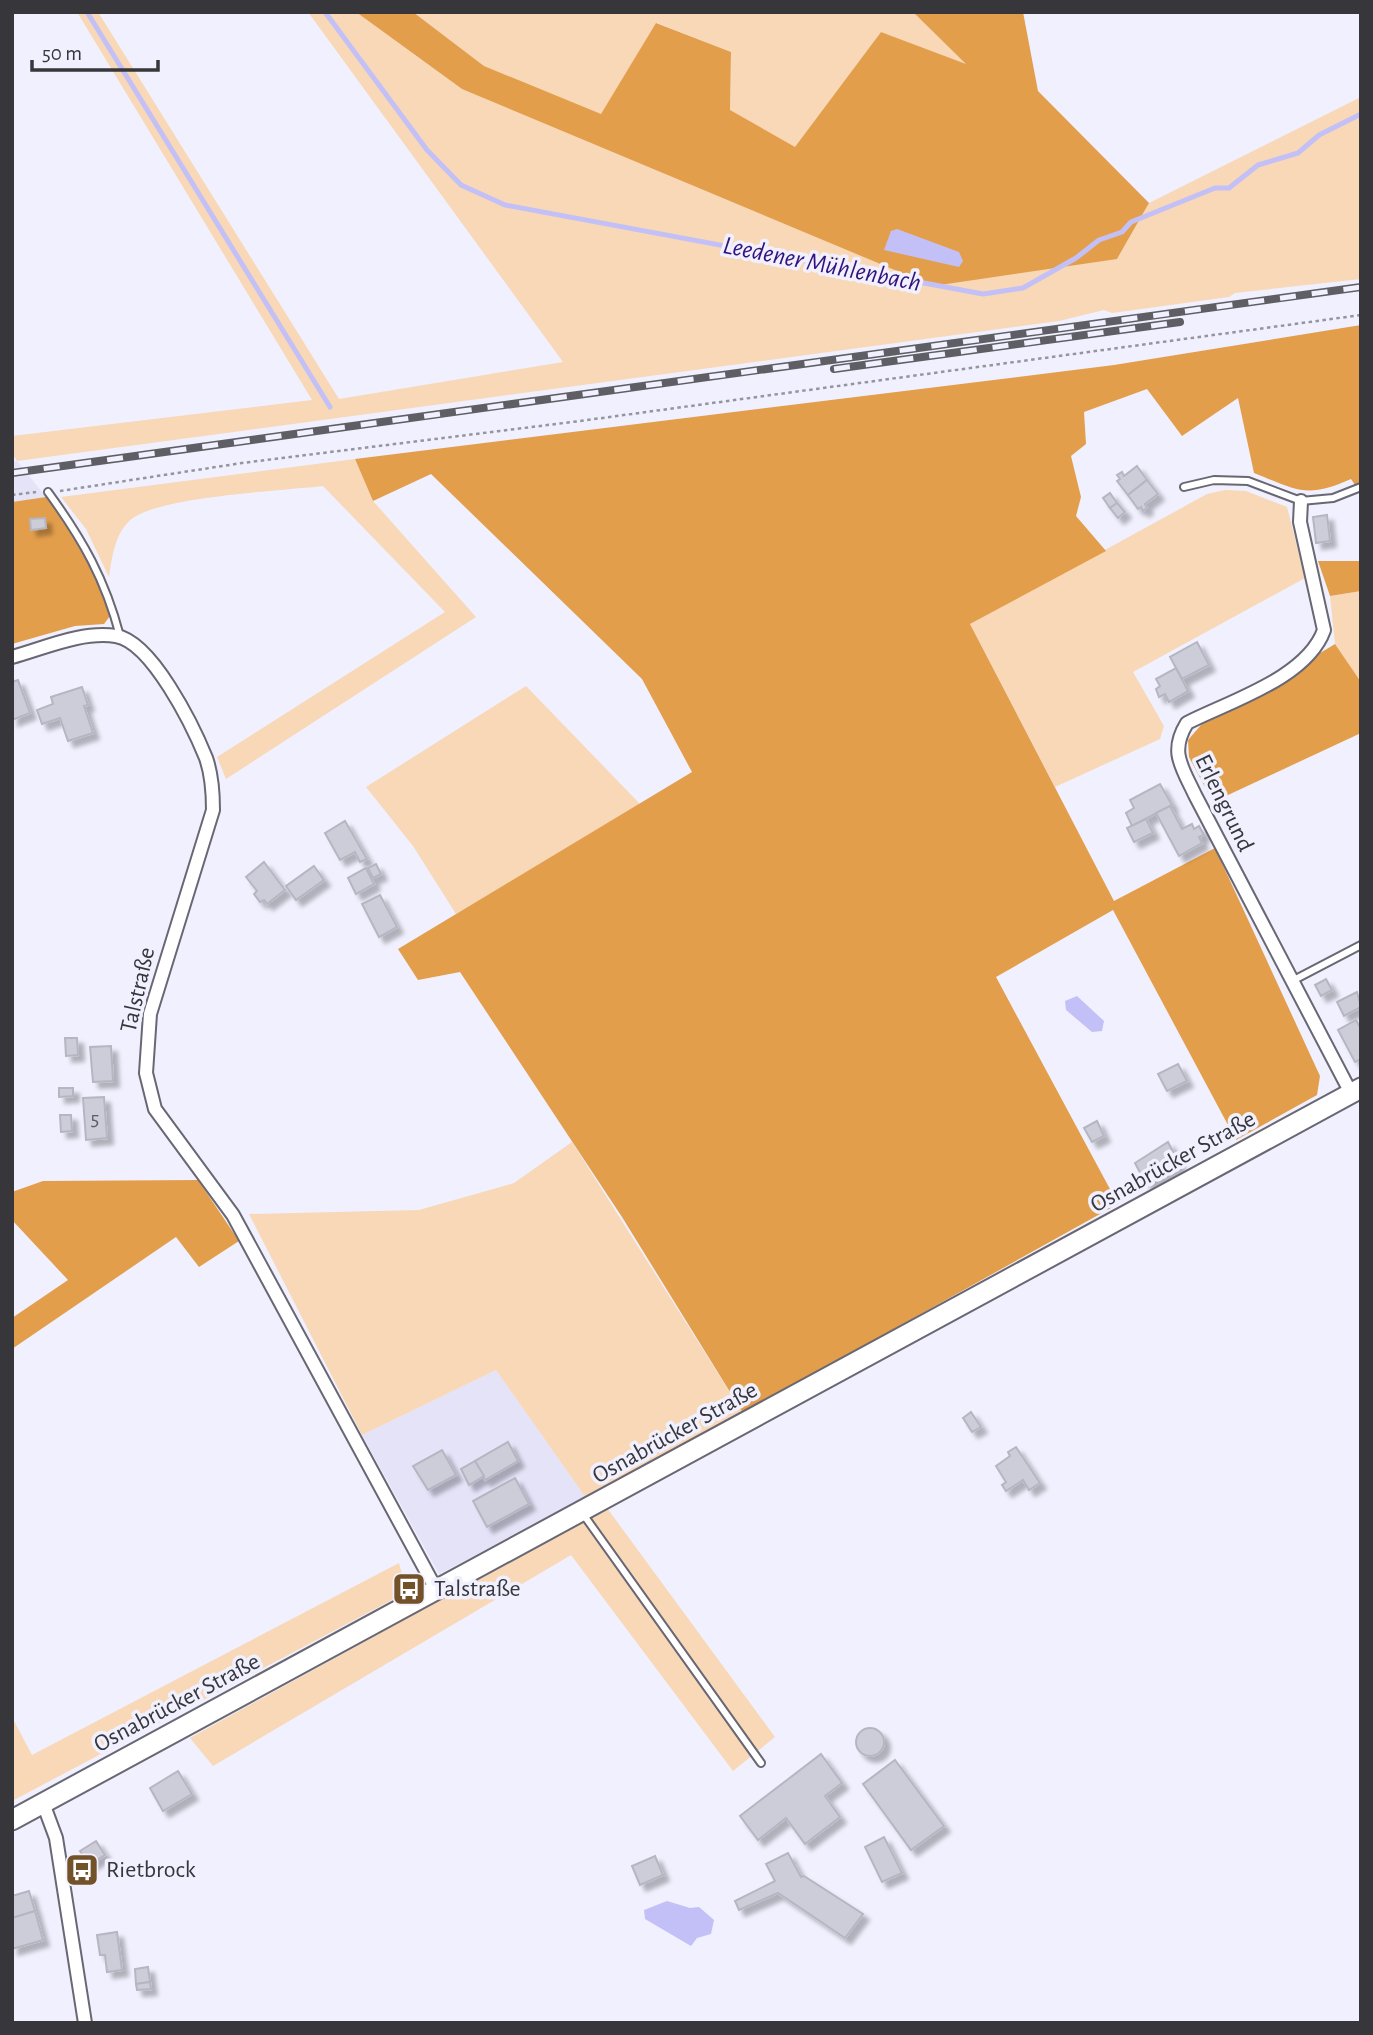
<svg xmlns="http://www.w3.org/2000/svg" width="1373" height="2035" font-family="'Alegreya Sans',sans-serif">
	<defs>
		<filter id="shadow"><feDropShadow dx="6" dy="6" stdDeviation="2" flood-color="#0004"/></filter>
	</defs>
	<rect width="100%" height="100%" fill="#f0f0fe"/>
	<g fill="#e4e3f8">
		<polygon points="17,461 46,497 12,502 12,462"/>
		<polygon points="496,1370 586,1498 439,1574 362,1435"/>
	</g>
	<g fill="#f8d8b7">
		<polygon points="77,12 98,12 339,399 563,362 308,12 356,12 462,89 1117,259 1149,203 1361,97 1361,279 1235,293 1229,297 1112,313 1104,310 1059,321 17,461 12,453 12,436 312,400"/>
		<polygon points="413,12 913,12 968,65 881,32 795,148 730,111 731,52 657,23 601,115 484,66"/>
		<path d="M355,459L373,501L476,617L226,779L217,757L445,612L323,486C280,491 164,496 133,518C115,531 112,557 109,577L86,529L61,497Z"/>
		<polygon points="1225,490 1246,491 1287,507 1305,578 1133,672 1164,726 1160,739 1055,787 970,624 1207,494"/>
		<polygon points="1361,591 1361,682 1335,644 1330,596"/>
		<polygon points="526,686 640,804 456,914 413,846 366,787"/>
		<polygon points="572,1142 743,1413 586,1498 496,1370 362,1435 249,1214 419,1210 514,1183"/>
		<polygon points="607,1508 775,1737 733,1771 571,1555 213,1766 190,1738"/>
		<polygon points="399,1563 404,1582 392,1600 12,1801 12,1717 32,1755"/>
	</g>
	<g fill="#e39e4b">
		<polygon points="356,12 413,12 484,66 601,114 656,23 731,52 730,110 795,147 881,32 966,64 913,12 1023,12 1038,91 1149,203 1117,259 933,286 462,89"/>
		<path d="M1361,325V494L1351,479C1306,499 1297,490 1254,473L1238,398L1182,436L1147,389L1084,412L1086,444L1071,456L1081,497L1076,516L1106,551L970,624L1114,901L1215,848L1320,1076L1317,1095L1236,1140L1113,910L996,977L1118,1204L743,1413L622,1217L460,972L418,980L398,949L692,772L642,679L431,474L373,501L355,459L1114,365Z"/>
		<path d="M46,497C73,534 96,572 110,616L104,624L75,626L12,644V502Z"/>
		<polygon points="1318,561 1361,561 1361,591 1330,596"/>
		<polygon points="1335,644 1361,682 1361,733 1213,802 1189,757 1188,740 1201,725"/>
		<polygon points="198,1180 239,1241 199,1267 176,1237 12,1349 12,1318 68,1280 12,1220 12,1192 43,1181"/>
	</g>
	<g fill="#c3c0f7">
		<polygon points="897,229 959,252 963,261 959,267 884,250 891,231"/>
		<polygon points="1077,996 1104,1021 1102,1031 1092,1032 1066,1010 1065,1001"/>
		<polygon points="667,1901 690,1908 699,1907 714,1920 711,1934 697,1938 691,1946 645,1919 644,1910"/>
	</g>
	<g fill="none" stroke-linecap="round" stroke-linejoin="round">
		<g stroke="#c3c0f7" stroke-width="5">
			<polyline points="87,12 330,407"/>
			<polyline points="325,12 427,150 461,185 505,205 983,294 1023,288 1076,258 1099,240 1122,232 1131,222 1215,188 1229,188 1258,165 1298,153 1319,135 1361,114"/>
		</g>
	</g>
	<g fill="#cdcdda" stroke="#b6b6c3" stroke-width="2" filter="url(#shadow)">
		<polygon points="1137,466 1147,480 1128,495 1117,481 1120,479 1117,475 1122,472 1124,476"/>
		<polygon points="1147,480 1158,494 1145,504 1147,508 1143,511 1141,507 1138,509 1128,495"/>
		<polygon points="1110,493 1117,503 1110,508 1103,498"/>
		<polygon points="1117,503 1125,512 1118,518 1110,508"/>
		<polygon points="1327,515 1330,541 1316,543 1313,517"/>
		<polygon points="45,518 46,528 31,530 30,519"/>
		<polygon points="1197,642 1209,665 1182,679 1170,657"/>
		<polygon points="1176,668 1188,691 1169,702 1165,694 1159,697 1156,689 1160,686 1156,679"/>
		<polygon points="18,680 30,713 12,720 12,682"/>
		<polygon points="82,687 88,705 84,706 93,733 68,741 60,718 42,724 37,710 53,704 51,697"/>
		<polygon points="1160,784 1172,805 1132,826 1126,813 1134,808 1130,800"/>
		<polygon points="1170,806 1182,829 1192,824 1194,829 1199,826 1204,835 1199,837 1202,843 1179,856 1156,813"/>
		<polygon points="1146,819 1153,833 1134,842 1127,828"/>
		<polygon points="345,821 367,859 360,862 355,852 340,860 325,833"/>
		<polygon points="264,862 285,890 267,904 264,900 260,902 254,894 257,891 246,877"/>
		<polygon points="376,864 381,874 373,878 368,868"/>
		<polygon points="314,866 324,880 296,900 286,886"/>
		<polygon points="366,868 374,884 356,894 348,878"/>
		<polygon points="380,895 397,927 379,937 362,904"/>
		<polygon points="1326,979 1332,990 1321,996 1315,985"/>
		<polygon points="1357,992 1361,1007 1344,1016 1337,1002"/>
		<polygon points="1356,1020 1361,1029 1361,1059 1355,1062 1338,1030"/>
		<polygon points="65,1038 77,1038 78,1055 66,1056"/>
		<polygon points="111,1046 113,1081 93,1082 90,1047"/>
		<polygon points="1178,1064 1187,1081 1167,1091 1158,1074"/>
		<polygon points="59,1088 73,1088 73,1096 59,1097"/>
		<polygon points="104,1097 107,1138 86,1140 83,1098"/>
		<polygon points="60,1115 71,1115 72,1131 61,1132"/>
		<polygon points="1097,1121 1104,1136 1092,1142 1084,1128"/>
		<polygon points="1168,1142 1180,1165 1146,1184 1135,1163"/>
		<polygon points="971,1412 981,1427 972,1432 963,1418"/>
		<polygon points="508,1442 518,1461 485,1480 475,1461"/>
		<polygon points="1016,1447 1040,1483 1029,1490 1023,1480 1006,1491 1002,1485 1006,1482 996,1466 1010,1456 1008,1452"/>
		<polygon points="442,1450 456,1475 428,1490 413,1466"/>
		<polygon points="475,1461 484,1476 469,1485 461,1469"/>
		<polygon points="515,1478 529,1504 487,1527 473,1501"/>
		<circle cx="870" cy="1742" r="14"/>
		<polygon points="821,1754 842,1783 825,1796 840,1817 805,1844 786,1818 758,1840 740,1816"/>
		<polygon points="895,1760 944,1826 911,1850 863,1784"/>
		<polygon points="178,1771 192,1794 163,1811 150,1788"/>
		<polygon points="884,1837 902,1873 882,1882 865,1847"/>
		<polygon points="96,1841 105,1855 89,1865 80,1851"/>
		<polygon points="788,1853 801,1877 804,1876 863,1914 845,1938 778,1893 739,1910 735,1901 775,1881 766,1864"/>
		<polygon points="655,1856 663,1875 640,1885 632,1866"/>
		<polygon points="29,1891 35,1911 12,1918 12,1896"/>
		<polygon points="35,1911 43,1940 12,1949 12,1918"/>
		<polygon points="117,1932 122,1970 107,1972 105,1955 100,1955 97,1935"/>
		<polygon points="148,1967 150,1982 136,1984 135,1969"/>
		<polygon points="150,1982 151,1989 137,1990 136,1984"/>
	</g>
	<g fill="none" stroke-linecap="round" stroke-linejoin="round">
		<defs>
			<g id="lane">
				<polyline points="1184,487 1214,480 1248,481 1301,501 1333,498 1361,487"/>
				<path d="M48,492C83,540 105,579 120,636"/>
				<polyline points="1292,981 1361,945"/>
				<polyline points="583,1514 761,1763"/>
			</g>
			<g id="street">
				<path d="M1301,501L1300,522L1324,630C1307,678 1230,701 1187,723C1169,752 1182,767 1195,795L1351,1093"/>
				<path d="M12,657C45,648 81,631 116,636C152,642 193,726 206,758C212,775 213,792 213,810L150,1014L146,1073L155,1109L233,1215L437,1591"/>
				<polyline points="43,1803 56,1838 85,2023"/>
			</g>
			<polyline id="secondary" points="12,1820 1361,1088"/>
		</defs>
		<use href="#lane" stroke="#686773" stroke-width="10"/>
		<use href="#street" stroke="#686773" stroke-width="16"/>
		<use href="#secondary" stroke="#686773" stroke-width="23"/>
		<g stroke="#95959e" stroke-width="2.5" stroke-dasharray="3.5 3.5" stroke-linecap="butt">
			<polyline points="60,491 242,463 580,421 1361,315"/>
			<polyline points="12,495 36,492"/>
		</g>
		<use href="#lane" stroke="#fff" stroke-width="6"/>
		<use href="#street" stroke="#fff" stroke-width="12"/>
		<use href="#secondary" stroke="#fff" stroke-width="19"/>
		<defs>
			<g id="rail">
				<polyline points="834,369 1180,322"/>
				<polyline points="12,473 1361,287"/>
			</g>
		</defs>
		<use href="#rail" stroke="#5e5e64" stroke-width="8"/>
		<use href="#rail" stroke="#f0f0fe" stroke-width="5" stroke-dasharray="16" stroke-linecap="butt"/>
	</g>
	<defs>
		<symbol id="bus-square" viewBox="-11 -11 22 22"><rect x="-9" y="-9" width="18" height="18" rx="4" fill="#735129" stroke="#f0f0fe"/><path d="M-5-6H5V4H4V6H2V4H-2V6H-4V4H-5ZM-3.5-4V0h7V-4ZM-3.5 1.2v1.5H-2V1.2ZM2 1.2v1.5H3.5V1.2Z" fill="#fff"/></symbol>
	</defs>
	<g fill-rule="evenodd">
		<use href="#bus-square" x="390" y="1570" width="38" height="38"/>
		<use href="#bus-square" x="63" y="1851" width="38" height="38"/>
	</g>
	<g text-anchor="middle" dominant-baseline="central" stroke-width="7" stroke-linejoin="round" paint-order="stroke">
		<g font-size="21" fill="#5c5c63">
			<text x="95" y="1118">5</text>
		</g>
		<g font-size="24" fill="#36363b" stroke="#f0f0fe">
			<text transform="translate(1224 803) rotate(64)">Erlengrund</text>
			<text transform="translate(138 990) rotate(-77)">Talstraße</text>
			<text transform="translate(1173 1162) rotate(-29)">Osnabrücker Straße</text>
			<text transform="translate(675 1433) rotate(-29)">Osnabrücker Straße</text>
			<text transform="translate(177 1703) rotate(-28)">Osnabrücker Straße</text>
		</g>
		<g font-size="24" fill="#36363b" stroke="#f0f0fe" text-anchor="start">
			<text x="434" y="1589">Talstraße</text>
			<text x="106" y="1870">Rietbrock</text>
		</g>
		<g font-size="26" font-style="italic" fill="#33137b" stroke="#f0f0fe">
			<text transform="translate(822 264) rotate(11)">Leedener Mühlenbach</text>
		</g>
	</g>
	<rect width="1373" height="2035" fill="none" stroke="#36363b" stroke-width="28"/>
	<path d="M32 60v10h126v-10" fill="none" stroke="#36363b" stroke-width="3.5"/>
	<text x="42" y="60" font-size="21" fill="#36363b" stroke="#f0f0fe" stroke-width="5" paint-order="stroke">50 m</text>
</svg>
